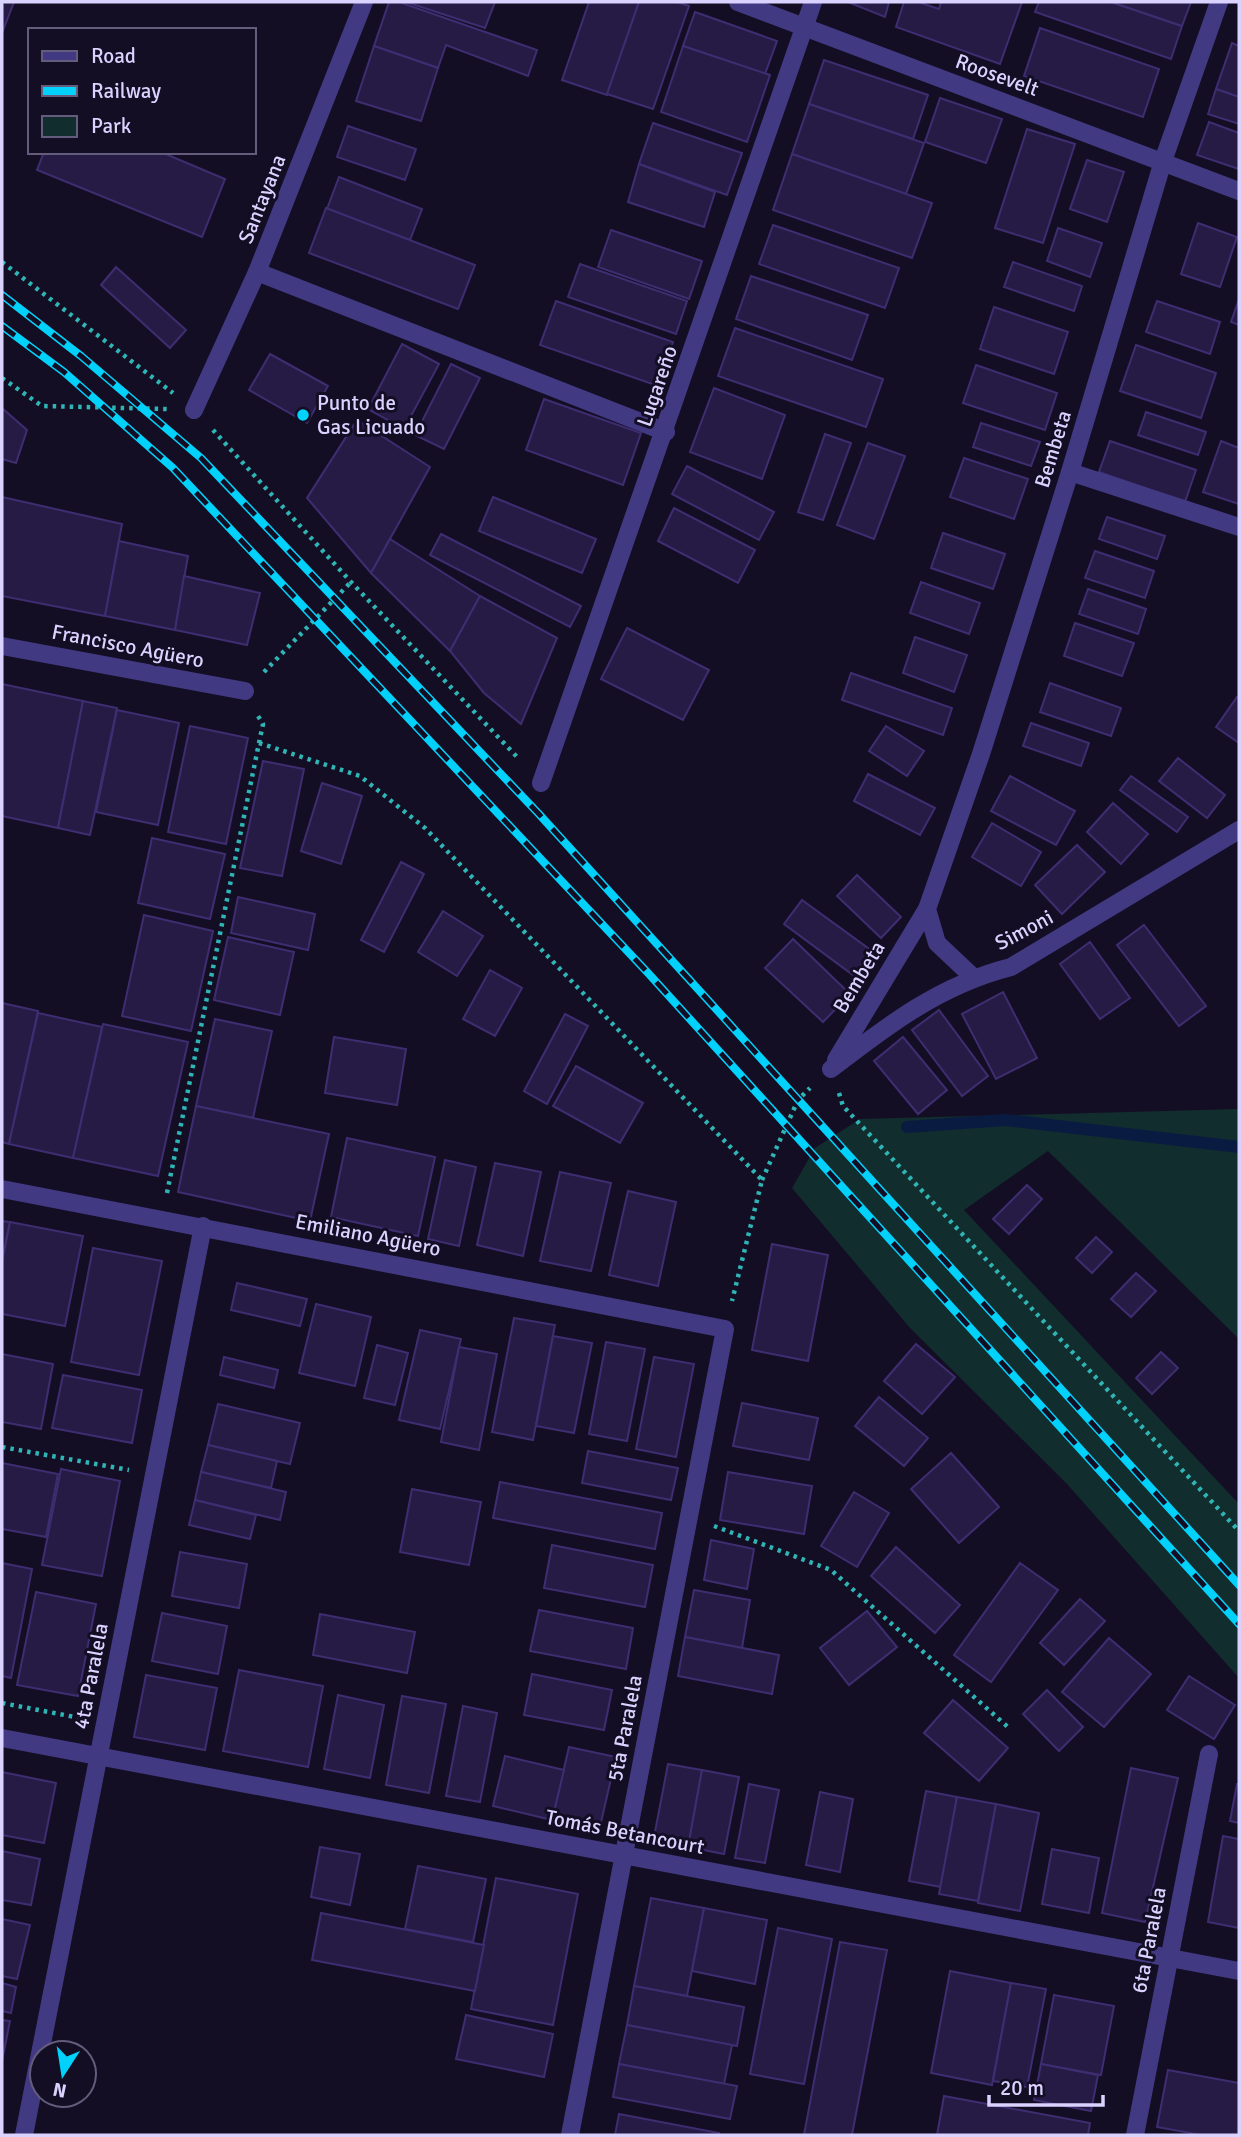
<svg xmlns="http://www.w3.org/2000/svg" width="1241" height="2137" font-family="Signika,sans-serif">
	<rect width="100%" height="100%" fill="#140e24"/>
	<polygon fill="#122d2e" points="1239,1109 1239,1339 1048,1151 964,1210 1239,1504 1239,1678 1067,1484 911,1329 792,1188 815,1148 860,1119"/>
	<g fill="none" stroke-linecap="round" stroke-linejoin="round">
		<polyline stroke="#0a1b42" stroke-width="12" points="907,1127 1006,1120 1239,1147"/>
	</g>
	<g fill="#261b45" stroke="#3f2d71" stroke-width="2">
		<polygon points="2,2 14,2 2,33"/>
		<polygon points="389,2 399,2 537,50 528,76 446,45 438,68 374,46"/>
		<polygon points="406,2 495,2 485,28"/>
		<polygon points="589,2 639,2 607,95 562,80"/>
		<polygon points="639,2 677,2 689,6 653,109 607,94"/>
		<polygon points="848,2 889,2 885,17"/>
		<polygon points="904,2 918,2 939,9 941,2 1022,2 1000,64 896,27"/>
		<polygon points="1039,2 1111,2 1182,26 1171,59 1035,12"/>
		<polygon points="1111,2 1191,2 1182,26"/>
		<polygon points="695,12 777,41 765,74 683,46"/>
		<polygon points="1040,28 1159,69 1143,117 1024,76"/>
		<polygon points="1232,43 1239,46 1239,97 1216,89"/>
		<polygon points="374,46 438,68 421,121 356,101"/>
		<polygon points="683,46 770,75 747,142 661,112"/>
		<polygon points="824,60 928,95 913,139 809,104"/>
		<polygon points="1216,89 1239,97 1239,124 1208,114"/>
		<polygon points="940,98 1002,119 986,163 925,142"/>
		<polygon points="809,104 924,143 906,194 792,154"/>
		<polygon points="1209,122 1239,133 1239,169 1197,155"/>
		<polygon points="653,123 742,153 727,195 639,164"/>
		<polygon points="348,126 416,149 405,180 337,157"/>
		<polygon points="1027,129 1075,144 1043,243 995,228"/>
		<polygon points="44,152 161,152 225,179 202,237 37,170"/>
		<polygon points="792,154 932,203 912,258 773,210"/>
		<polygon points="1087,160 1124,172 1107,222 1070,209"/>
		<polygon points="639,164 715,192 704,227 628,202"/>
		<polygon points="339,177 422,209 410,240 327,209"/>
		<polygon points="326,208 475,265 458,309 309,253"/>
		<polygon points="1198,223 1237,237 1220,287 1181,274"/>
		<polygon points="773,225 899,268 885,308 759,264"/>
		<polygon points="1058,228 1102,243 1090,277 1047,261"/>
		<polygon points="611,230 702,261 689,299 598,267"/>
		<polygon points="1013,262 1082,286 1074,311 1004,287"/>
		<polygon points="580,264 687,301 676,334 568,297"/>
		<polygon points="116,267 186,330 170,348 101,285"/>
		<polygon points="751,276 868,315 852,360 736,319"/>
		<polygon points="1239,299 1239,325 1231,322"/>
		<polygon points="556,301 673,342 658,386 540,345"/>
		<polygon points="1157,301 1220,322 1210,354 1146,332"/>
		<polygon points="994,307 1068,332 1054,374 980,349"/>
		<polygon points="735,328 883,379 866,427 718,376"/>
		<polygon points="402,344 439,364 404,429 368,409"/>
		<polygon points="1136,345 1216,373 1201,418 1120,391"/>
		<polygon points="270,354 328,386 307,423 249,390"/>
		<polygon points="451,364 480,378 444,449 415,435"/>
		<polygon points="976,365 1057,393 1045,430 963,403"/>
		<polygon points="714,388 785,415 762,479 690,452"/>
		<polygon points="544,399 641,433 623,485 526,450"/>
		<polygon points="2,408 27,430 16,463 2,459"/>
		<polygon points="1146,412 1206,432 1198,455 1138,435"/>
		<polygon points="357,420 430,467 371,573 307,498"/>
		<polygon points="981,423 1040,442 1031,466 973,447"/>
		<polygon points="825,434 851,443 823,520 798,512"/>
		<polygon points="1110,441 1196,470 1185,502 1099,472"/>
		<polygon points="1221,441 1239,448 1239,504 1203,492"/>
		<polygon points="868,443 905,456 874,539 837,525"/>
		<polygon points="964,458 1028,479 1014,519 950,497"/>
		<polygon points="687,466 774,512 759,540 672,494"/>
		<polygon points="2,497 122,524 105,616 2,596"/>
		<polygon points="493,497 596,539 582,573 479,531"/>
		<polygon points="674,508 755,550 738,583 658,541"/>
		<polygon points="1107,517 1165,536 1157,559 1099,539"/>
		<polygon points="943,533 1005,554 993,589 931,568"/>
		<polygon points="441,534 581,606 570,627 430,555"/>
		<polygon points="390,539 480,596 450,651 371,573"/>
		<polygon points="119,541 188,556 175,630 105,616"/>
		<polygon points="1095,551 1154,571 1145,598 1085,578"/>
		<polygon points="184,576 260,593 247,645 175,630"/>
		<polygon points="921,582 980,603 969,634 910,613"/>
		<polygon points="1088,589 1146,609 1138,634 1079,614"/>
		<polygon points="480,596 557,638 521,724 484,693 450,651"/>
		<polygon points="1075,623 1134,643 1122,676 1064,656"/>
		<polygon points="627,628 709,670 683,720 601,679"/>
		<polygon points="915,637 967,655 954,692 903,673"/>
		<polygon points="851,673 952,708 943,735 842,700"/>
		<polygon points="1050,683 1121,708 1111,736 1040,712"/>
		<polygon points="2,684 83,701 58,828 2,816"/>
		<polygon points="1237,697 1239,698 1239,743 1216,727"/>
		<polygon points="83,701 117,708 90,835 58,828"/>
		<polygon points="117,710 179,723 158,825 96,812"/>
		<polygon points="1031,723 1089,743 1081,766 1023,746"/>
		<polygon points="190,726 248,738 226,844 168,832"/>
		<polygon points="886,726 924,751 907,776 869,751"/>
		<polygon points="1178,758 1225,795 1207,818 1159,781"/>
		<polygon points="263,761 304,769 282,876 240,868"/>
		<polygon points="868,774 935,808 920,835 854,801"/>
		<polygon points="1010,776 1075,811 1056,845 991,811"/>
		<polygon points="1131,776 1188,817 1177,832 1120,790"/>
		<polygon points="322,783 362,796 341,864 301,851"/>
		<polygon points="1113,803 1148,834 1121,864 1087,832"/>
		<polygon points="992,823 1041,852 1021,886 972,857"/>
		<polygon points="152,838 225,854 210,919 138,903"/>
		<polygon points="1077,845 1105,872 1062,914 1035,885"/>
		<polygon points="401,862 424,874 384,952 361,940"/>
		<polygon points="857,875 901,917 881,938 837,896"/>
		<polygon points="238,897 315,914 308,950 231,933"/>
		<polygon points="802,900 872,951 853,975 784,924"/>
		<polygon points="443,911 483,936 457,976 418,952"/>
		<polygon points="144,915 213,931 191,1031 122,1016"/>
		<polygon points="1144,925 1206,1006 1179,1026 1117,945"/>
		<polygon points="228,937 294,952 280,1015 214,1000"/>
		<polygon points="793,939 850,994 823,1022 765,968"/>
		<polygon points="1090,942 1130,998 1100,1019 1060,964"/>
		<polygon points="490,970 522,988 495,1036 463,1019"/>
		<polygon points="1003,992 1037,1058 996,1079 962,1014"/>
		<polygon points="2,1003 38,1011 9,1144 2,1142"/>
		<polygon points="939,1010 988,1076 962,1096 912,1030"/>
		<polygon points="38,1013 102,1027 73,1158 9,1144"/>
		<polygon points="565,1014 588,1026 547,1104 524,1091"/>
		<polygon points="215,1019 272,1031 253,1118 196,1106"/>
		<polygon points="103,1024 188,1042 158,1176 73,1158"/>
		<polygon points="334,1037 406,1049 397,1105 325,1093"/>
		<polygon points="903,1037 947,1090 918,1114 874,1061"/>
		<polygon points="576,1066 643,1103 620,1143 553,1106"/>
		<polygon points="196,1106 329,1134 310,1221 178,1192"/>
		<polygon points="347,1138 435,1157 418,1236 331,1217"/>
		<polygon points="445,1160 476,1167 459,1246 428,1239"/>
		<polygon points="495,1163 541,1172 523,1256 477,1245"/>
		<polygon points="560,1172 611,1183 591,1271 540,1261"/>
		<polygon points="1027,1185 1042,1199 1009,1234 993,1219"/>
		<polygon points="628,1191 676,1202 658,1286 609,1275"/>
		<polygon points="2,1221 10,1222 2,1261"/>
		<polygon points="10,1222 83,1236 65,1326 2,1314 2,1262"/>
		<polygon points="1096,1237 1112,1252 1092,1273 1076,1258"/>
		<polygon points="772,1244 828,1255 808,1361 752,1350"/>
		<polygon points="93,1248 162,1261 139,1375 71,1362"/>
		<polygon points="1136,1273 1156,1291 1131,1317 1111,1299"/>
		<polygon points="237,1283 307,1299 300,1326 231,1310"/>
		<polygon points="316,1304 371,1317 355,1386 299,1373"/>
		<polygon points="514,1318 555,1325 533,1440 492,1432"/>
		<polygon points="420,1330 461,1339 440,1429 399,1420"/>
		<polygon points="553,1336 592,1343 574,1433 536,1426"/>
		<polygon points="606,1342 645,1349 627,1441 589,1434"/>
		<polygon points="916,1344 955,1377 922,1414 884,1381"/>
		<polygon points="377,1345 408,1353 395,1405 364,1398"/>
		<polygon points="459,1347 497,1354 479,1450 441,1442"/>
		<polygon points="1161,1352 1178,1368 1152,1394 1136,1378"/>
		<polygon points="2,1354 53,1364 41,1429 2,1422"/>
		<polygon points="224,1357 278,1370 274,1388 220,1375"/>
		<polygon points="654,1357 694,1364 676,1457 636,1449"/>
		<polygon points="63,1375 142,1390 132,1443 52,1428"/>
		<polygon points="879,1397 928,1438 904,1466 855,1426"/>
		<polygon points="742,1403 818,1418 809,1460 733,1446"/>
		<polygon points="218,1404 300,1423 290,1464 208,1445"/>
		<polygon points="208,1445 277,1461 271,1488 201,1472"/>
		<polygon points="588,1451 678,1468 671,1500 582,1483"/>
		<polygon points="951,1453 999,1507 959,1543 911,1489"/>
		<polygon points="2,1463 58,1474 46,1537 2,1529"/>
		<polygon points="61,1469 120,1481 102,1576 42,1565"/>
		<polygon points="201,1472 286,1492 280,1520 195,1500"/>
		<polygon points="728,1472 812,1486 804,1534 720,1520"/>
		<polygon points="500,1482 662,1513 655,1549 493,1518"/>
		<polygon points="412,1489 481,1502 469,1565 400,1552"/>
		<polygon points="854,1492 889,1513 857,1567 821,1546"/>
		<polygon points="195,1500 256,1515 250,1539 189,1525"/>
		<polygon points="711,1540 754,1549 747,1589 704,1580"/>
		<polygon points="552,1545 653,1565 645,1607 544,1588"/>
		<polygon points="896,1547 960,1605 935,1633 871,1576"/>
		<polygon points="180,1552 247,1564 239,1608 172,1596"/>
		<polygon points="2,1563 32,1569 11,1678 2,1676"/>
		<polygon points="1020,1563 1058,1590 991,1682 954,1655"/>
		<polygon points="694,1590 750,1600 742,1648 685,1637"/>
		<polygon points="36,1592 96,1604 78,1696 17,1685"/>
		<polygon points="1080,1599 1105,1621 1064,1665 1040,1643"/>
		<polygon points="539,1610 633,1628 626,1669 530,1651"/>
		<polygon points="867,1611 897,1647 849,1685 820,1648"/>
		<polygon points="162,1613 227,1626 218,1674 152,1661"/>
		<polygon points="320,1614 415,1632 407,1673 313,1655"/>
		<polygon points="685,1637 779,1655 772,1694 678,1676"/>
		<polygon points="1109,1638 1151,1674 1104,1727 1062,1692"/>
		<polygon points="239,1670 323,1686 308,1767 223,1751"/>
		<polygon points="532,1674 612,1690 604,1730 524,1715"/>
		<polygon points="146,1675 217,1688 205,1750 134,1737"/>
		<polygon points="1189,1676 1235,1705 1214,1739 1167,1710"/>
		<polygon points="1047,1690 1083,1727 1059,1751 1023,1714"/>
		<polygon points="338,1695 384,1705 370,1778 324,1769"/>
		<polygon points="402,1696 446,1704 429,1793 386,1785"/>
		<polygon points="953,1700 1008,1748 979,1781 924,1733"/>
		<polygon points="463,1706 497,1713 480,1802 446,1796"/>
		<polygon points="569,1747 616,1757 599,1831 552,1820"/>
		<polygon points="505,1756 564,1770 552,1820 493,1806"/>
		<polygon points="668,1764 702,1770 689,1843 654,1837"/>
		<polygon points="1131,1768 1178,1778 1145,1922 1102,1913"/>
		<polygon points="702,1770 739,1777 724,1854 688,1847"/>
		<polygon points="2,1772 56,1783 44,1843 2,1835"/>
		<polygon points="749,1784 779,1790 765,1863 735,1858"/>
		<polygon points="1237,1784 1239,1784 1239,1823 1230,1821"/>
		<polygon points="926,1791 957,1797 941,1887 909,1881"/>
		<polygon points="820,1792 853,1799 840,1872 806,1865"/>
		<polygon points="957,1797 996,1804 978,1901 939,1894"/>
		<polygon points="996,1804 1039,1813 1020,1911 978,1903"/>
		<polygon points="1223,1836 1239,1839 1239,1928 1208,1922"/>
		<polygon points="320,1847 360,1854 350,1905 311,1897"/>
		<polygon points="1052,1849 1099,1858 1089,1913 1042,1904"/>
		<polygon points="2,1851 40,1859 31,1905 2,1900"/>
		<polygon points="418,1866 486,1879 473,1942 405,1929"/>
		<polygon points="496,1878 578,1894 553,2025 471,2009"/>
		<polygon points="651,1898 704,1908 687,1996 634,1986"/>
		<polygon points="704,1908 767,1920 755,1984 692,1971"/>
		<polygon points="321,1913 484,1945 475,1991 312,1960"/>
		<polygon points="2,1919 30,1925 17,1979 2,1976"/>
		<polygon points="778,1928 832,1939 804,2084 750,2074"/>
		<polygon points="840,1942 887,1950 852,2135 804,2135"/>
		<polygon points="950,1971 1011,1983 992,2085 931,2073"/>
		<polygon points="2,1983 16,1987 11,2013 2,2011"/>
		<polygon points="1011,1983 1046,1989 1027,2087 993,2081"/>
		<polygon points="634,1986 744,2007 737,2046 627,2025"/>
		<polygon points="1054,1995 1114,2006 1101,2075 1041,2064"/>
		<polygon points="466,2015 553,2034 544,2077 456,2059"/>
		<polygon points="2,2020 10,2021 2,2061"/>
		<polygon points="627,2025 732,2045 724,2084 619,2064"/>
		<polygon points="619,2064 737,2086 730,2119 613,2097"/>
		<polygon points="1041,2064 1098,2075 1091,2111 1034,2100"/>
		<polygon points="1168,2070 1239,2083 1239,2135 1201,2135 1157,2127"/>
		<polygon points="944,2096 1090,2123 1088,2135 937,2135"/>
		<polygon points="619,2114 719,2133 719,2135 615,2135"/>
	</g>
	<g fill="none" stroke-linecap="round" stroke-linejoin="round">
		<g stroke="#2fb5b5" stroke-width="4.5" stroke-dasharray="3.5 5" stroke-linecap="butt">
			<polyline points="2,262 173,393"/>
			<polyline points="2,378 42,406 167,409"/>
			<polyline points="213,430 351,582 519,759"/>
			<polyline points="264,672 351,582"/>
			<polyline points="259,743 360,776 425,828 762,1180 732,1301"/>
			<polyline points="839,1093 843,1106 1239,1531"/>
			<polyline points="762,1180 798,1100 810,1088"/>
			<polyline points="167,1193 259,743 263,724 258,716"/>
			<polyline points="2,1447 129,1470"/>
			<polyline points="714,1526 831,1570 1009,1728"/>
			<polyline points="2,1703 80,1718"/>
		</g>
		<polyline stroke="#413a83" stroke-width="18" points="1070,472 1239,527"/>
		<g stroke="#413a83" stroke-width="18">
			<polyline points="738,2 1239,191"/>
			<polyline points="257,272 666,432"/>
			<polyline points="194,410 257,272 364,2"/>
			<polyline points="2,646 245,691"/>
			<polyline points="541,783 813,2"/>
			<polyline points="973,977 937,943 927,909 981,754 1070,472 1163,161 1219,2"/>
			<polyline points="836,1060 927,909"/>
			<path d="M831,1069C888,1025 940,985 1011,967L1239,830"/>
			<polyline points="2,1189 725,1329 570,2135"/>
			<polyline points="2,1738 1239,1971"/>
			<polyline points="24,2135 203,1226"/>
			<polyline points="1135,2135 1209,1754"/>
		</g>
		<defs>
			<g id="rail">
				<polyline points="2,295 81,356 201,458 538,813 1239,1585"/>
				<polyline points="2,326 64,372 173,468 648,973 1239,1624"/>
			</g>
		</defs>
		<use href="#rail" stroke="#01d1fb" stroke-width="8"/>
		<use href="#rail" stroke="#140e24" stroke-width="5" stroke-dasharray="16" stroke-linecap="butt"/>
	</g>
	<circle fill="#01d1fb" stroke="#140e24" stroke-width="2.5" cx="303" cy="415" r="7"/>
	<g text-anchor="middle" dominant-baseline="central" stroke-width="6" stroke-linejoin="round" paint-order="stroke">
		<g font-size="21" fill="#dad2ff" stroke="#140e24">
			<text transform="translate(997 75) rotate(20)">Roosevelt</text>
			<text transform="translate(262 199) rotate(-68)">Santayana</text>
			<text transform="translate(657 386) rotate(-71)">Lugareño</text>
			<text transform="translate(1053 449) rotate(-73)">Bembeta</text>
			<text transform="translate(128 646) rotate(11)">Francisco Agüero</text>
			<text transform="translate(1024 930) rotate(-28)">Simoni</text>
			<text transform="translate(859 977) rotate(-59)">Bembeta</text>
			<text transform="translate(368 1235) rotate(11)">Emiliano Agüero</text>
			<text transform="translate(91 1676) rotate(-79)">4ta Paralela</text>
			<text transform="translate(625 1728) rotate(-79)">5ta Paralela</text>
			<text transform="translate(625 1832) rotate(11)">Tomás Betancourt</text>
			<text transform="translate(1149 1940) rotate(-79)">6ta Paralela</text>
		</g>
		<g font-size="21" fill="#dad2ff" stroke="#140e24" text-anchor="start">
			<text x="317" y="403">Punto de<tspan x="317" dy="24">Gas Licuado</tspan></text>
		</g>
	</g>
	<rect width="1241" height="2137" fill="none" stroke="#dad2ff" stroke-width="7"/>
	<rect x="28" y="28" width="228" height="126" fill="#140e24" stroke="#635c7c" stroke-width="2"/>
	<rect x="42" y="51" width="35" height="10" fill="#413a83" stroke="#635c7c" stroke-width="2"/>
	<text x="91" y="63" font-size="21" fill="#dad2ff">Road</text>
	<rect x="42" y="86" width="35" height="10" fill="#01d1fb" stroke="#635c7c" stroke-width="2"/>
	<text x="91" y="98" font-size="21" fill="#dad2ff">Railway</text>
	<rect x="42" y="116" width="35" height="21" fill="#122d2e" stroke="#635c7c" stroke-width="2"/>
	<text x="91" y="133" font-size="21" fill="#dad2ff">Park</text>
	<g transform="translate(63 2074) rotate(192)"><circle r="33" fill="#140e24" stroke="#635c7c" stroke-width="2"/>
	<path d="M0-5L12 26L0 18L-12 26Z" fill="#01d1fb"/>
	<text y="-10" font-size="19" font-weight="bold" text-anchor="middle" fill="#dad2ff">N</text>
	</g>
	<path d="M989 2095v10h114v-10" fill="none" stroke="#dad2ff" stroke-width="3.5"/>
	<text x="1000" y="2095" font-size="21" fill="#dad2ff" stroke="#140e24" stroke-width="5" paint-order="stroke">20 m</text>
</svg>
